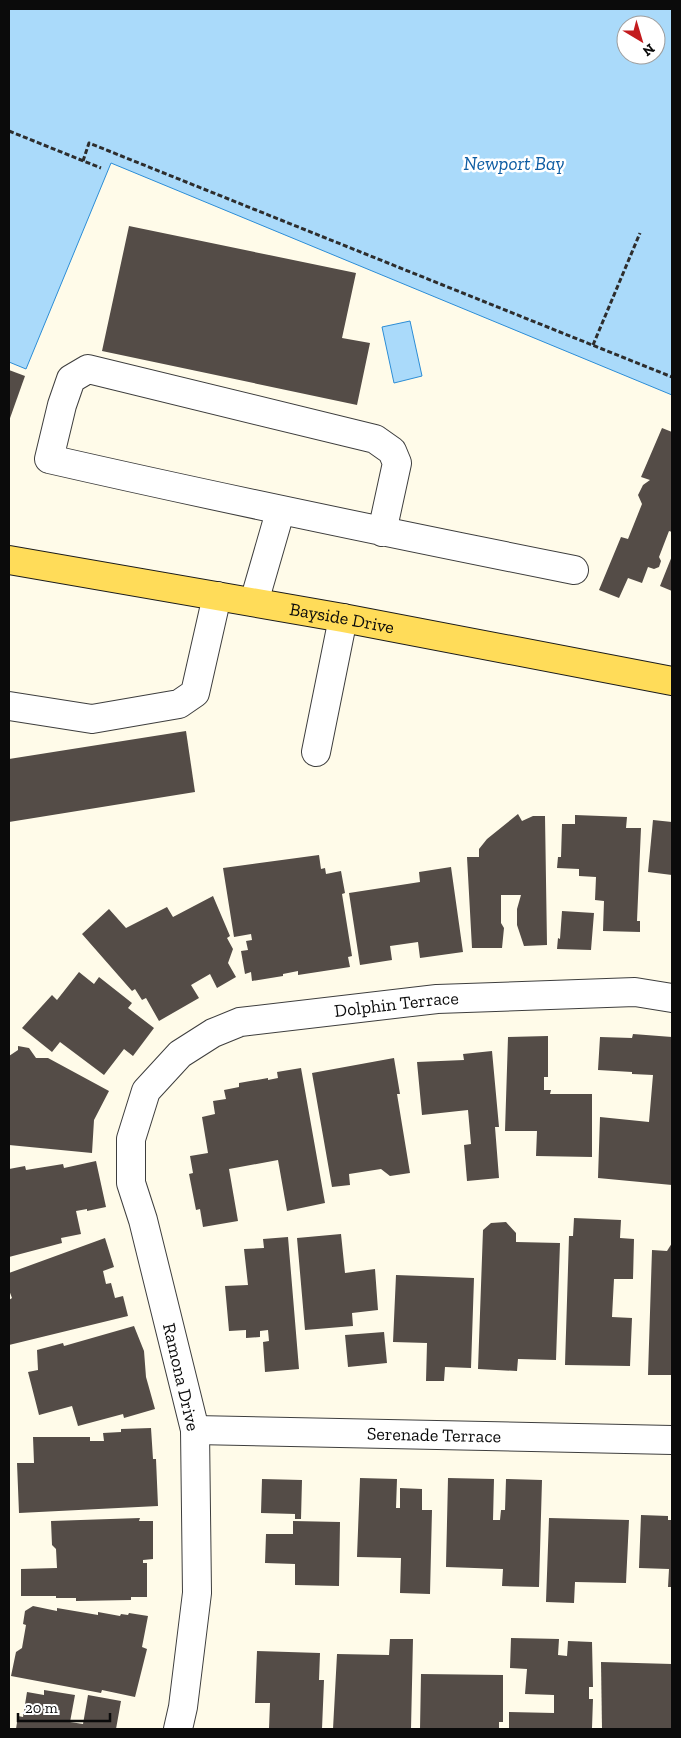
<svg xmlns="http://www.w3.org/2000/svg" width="681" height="1738" font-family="'Zilla Slab',serif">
	<rect width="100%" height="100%" fill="#fffbe9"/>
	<g fill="#aadafa" stroke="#2c8dd6" fill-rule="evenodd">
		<path d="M9,9H672V395L111,163L26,369L9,362ZM626,25H656V55H626Z"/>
		<polygon points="410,321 422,376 394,383 382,327"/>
	</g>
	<g fill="#544c47">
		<polygon points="129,226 356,273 342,338 370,343 357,405 102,351"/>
		<polygon points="9,370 25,376 9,421"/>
		<polygon points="662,428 672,432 672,532 669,531 659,557 661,561 659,567 654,569 648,567 642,583 628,578 619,598 599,590 621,537 628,539 642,504 638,495 643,485 650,480 641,477"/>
		<polygon points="672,556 672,591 660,586"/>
		<polygon points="186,731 195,792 9,822 9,759"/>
		<polygon points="518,814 522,821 533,816 545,816 547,945 524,946 517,925 517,909 521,895 501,895 501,923 504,928 502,948 472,948 467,857 479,857 479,849 487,839"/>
		<polygon points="575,815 627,817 626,828 641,828 637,921 640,921 640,932 603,931 604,901 595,900 596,877 579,876 579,869 557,868 558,857 561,857 562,824 575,824"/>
		<polygon points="653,820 672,822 672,875 648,872"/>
		<polygon points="319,855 321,869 325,868 326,874 341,871 345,893 342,894 352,956 348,957 350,967 298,975 298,971 283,974 283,976 252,981 251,972 245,974 241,951 248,950 246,941 252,940 251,934 234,937 223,868"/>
		<polygon points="451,867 463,952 420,958 418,942 390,946 392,960 360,965 349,893 420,882 419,872"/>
		<polygon points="213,896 230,936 227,938 233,949 228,963 236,977 217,988 210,974 191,985 199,998 159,1021 146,998 142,1000 135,989 132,991 82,934 109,909 126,928 167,907 173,917"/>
		<polygon points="562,911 594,913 591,950 557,949 558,938 560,939"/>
		<polygon points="79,972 94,984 99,977 132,1003 128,1008 154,1028 133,1056 124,1049 104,1075 60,1042 52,1052 22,1028 52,995 57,1000"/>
		<polygon points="633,1034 672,1037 672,1185 598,1178 600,1117 649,1122 653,1075 632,1074 632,1072 598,1070 600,1037 632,1038"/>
		<polygon points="548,1036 548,1077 544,1077 544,1090 551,1090 550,1094 592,1094 592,1157 536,1156 537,1131 505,1131 508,1037"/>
		<polygon points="18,1046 29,1048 36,1058 48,1058 109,1091 94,1120 92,1153 9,1145 9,1056 18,1050"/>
		<polygon points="492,1051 499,1127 495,1127 499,1178 467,1181 464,1145 471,1144 468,1110 422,1115 417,1062 464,1060 463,1054"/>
		<polygon points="394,1058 400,1094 397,1094 410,1173 390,1176 381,1169 349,1174 350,1185 332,1187 312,1073"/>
		<polygon points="301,1068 325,1203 287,1211 278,1160 229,1169 238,1221 203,1227 200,1209 196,1210 189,1174 193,1173 190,1156 208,1153 202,1117 215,1114 213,1101 226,1099 224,1090 239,1087 239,1083 268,1078 268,1080 278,1078 277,1072"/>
		<polygon points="96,1161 106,1207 87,1211 87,1209 76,1211 81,1234 61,1238 62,1243 9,1257 9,1169 25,1166 26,1170 63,1164 64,1168"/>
		<polygon points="574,1218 621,1220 620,1238 634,1239 633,1279 614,1279 612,1317 632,1318 630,1366 565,1365 569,1236 573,1236"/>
		<polygon points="506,1222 516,1233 516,1242 560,1243 556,1360 518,1359 517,1371 478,1369 483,1230 491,1223"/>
		<polygon points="341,1234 345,1273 375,1269 378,1310 352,1313 353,1326 305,1330 297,1238"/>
		<polygon points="288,1237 299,1369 265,1372 263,1342 269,1341 268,1330 260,1331 260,1337 246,1338 246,1330 229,1331 225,1286 248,1285 244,1249 264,1248 263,1239"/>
		<polygon points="105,1238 114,1267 103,1271 106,1284 111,1283 115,1298 123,1296 128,1316 9,1345 9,1300 12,1298 9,1290 9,1273"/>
		<polygon points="672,1243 672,1375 648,1375 652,1250 667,1251"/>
		<polygon points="396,1275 474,1278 471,1368 445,1367 444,1381 426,1381 427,1343 393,1342"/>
		<polygon points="134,1326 144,1351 146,1377 155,1409 124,1418 123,1414 78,1426 72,1406 39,1415 28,1372 38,1370 37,1350 63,1343 64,1346"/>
		<polygon points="384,1332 387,1363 348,1367 345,1335"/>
		<polygon points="151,1428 153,1459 156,1459 158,1506 19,1513 17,1463 34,1463 33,1437 90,1437 90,1441 104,1441 103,1433 121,1432 121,1429"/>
		<polygon points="360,1478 397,1479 396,1508 400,1508 400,1488 422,1489 422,1510 432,1510 430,1594 400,1593 401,1558 357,1557"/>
		<polygon points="448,1478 494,1479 493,1520 500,1520 501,1510 505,1510 506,1479 542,1480 539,1587 502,1586 503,1569 446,1567"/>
		<polygon points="262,1479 302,1480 301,1519 295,1519 295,1514 261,1513"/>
		<polygon points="641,1515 668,1516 668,1520 672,1520 672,1587 668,1587 669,1569 639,1568"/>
		<polygon points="140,1518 139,1521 153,1521 153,1559 143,1560 143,1563 147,1563 147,1597 131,1597 131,1600 76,1601 76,1598 56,1598 56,1596 21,1596 21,1569 57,1568 56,1549 52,1545 51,1521"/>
		<polygon points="549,1518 629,1520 626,1583 575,1582 574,1603 546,1602"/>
		<polygon points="293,1521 340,1522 339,1586 295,1585 295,1564 265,1563 266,1534 293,1534"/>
		<polygon points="33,1606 57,1611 57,1608 98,1615 98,1612 120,1616 121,1614 128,1615 129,1613 148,1616 142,1647 147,1649 135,1697 102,1690 101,1693 11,1676 16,1652 22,1648 26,1625 23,1624 25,1611"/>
		<polygon points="511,1638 559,1639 558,1655 567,1656 568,1641 592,1642 593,1687 589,1687 589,1699 593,1699 592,1728 509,1729 509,1712 554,1713 554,1695 525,1694 527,1669 510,1668"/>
		<polygon points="390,1639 413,1639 411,1729 333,1729 337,1654 389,1655"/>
		<polygon points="257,1651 320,1653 319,1680 324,1680 322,1729 269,1729 270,1703 255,1703"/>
		<polygon points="601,1662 672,1664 672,1729 602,1729"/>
		<polygon points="421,1674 503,1675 503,1722 499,1722 499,1729 420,1729"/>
		<polygon points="44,1690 75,1695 70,1722 83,1724 88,1695 121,1701 116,1729 16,1729 18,1716 23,1717 27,1692 44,1695"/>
	</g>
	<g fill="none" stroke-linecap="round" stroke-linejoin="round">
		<defs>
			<g id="minor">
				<path d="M382,532L397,463L392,451L375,439L88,369L71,379L62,405L49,459C224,499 399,535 574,570"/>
				<polyline points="254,602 280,512"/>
				<polyline points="9,706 92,719 179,704 195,693 217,596"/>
				<polyline points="316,752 343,618"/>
				<path id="s1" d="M195,1430L672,1440"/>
				<path id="s2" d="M178,1729L183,1707L197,1593L195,1430L143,1220L131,1183V1139L146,1091L180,1054L213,1033L240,1022L437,999L635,992L672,998"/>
			</g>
			<g id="major">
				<path id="s3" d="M9,560L343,618L672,681"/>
			</g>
		</defs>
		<use href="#minor" stroke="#3e3e3e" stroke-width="30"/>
		<use href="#major" stroke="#1c1c1c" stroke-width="30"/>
		<g stroke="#2d2d2d" stroke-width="3" stroke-dasharray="5 2.5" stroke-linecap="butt">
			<polyline points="9,131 101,168"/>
			<polyline points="83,161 89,143 672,377"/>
			<polyline points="593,345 640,233"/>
		</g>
		<use href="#minor" stroke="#fff" stroke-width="28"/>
		<use href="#major" stroke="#ffdc59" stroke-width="28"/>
	</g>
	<g text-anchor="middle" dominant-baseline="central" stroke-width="5" stroke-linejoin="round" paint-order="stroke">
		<g font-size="18" fill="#0b0b0b" stroke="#fff">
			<text stroke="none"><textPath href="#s3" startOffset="338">Bayside Drive</textPath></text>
			<text stroke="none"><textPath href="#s2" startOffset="926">Dolphin Terrace</textPath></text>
			<text transform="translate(181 1377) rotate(77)">Ramona Drive</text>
			<text stroke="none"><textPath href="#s1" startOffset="239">Serenade Terrace</textPath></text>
		</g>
		<g font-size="19" font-style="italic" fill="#0e5da3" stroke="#fff">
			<text x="514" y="163">Newport Bay</text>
		</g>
	</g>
	<rect width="681" height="1738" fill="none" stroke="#0b0b0b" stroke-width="20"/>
	<g transform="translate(641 40) rotate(142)"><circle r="24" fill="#ffffff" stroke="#9d9d9d"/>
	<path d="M0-4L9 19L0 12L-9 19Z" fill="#c31b1e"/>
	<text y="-8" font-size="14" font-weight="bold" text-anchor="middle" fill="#0b0b0b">N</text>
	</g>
	<path d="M18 1713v8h92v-8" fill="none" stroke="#0b0b0b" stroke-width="2.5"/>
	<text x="25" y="1713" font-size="15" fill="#0b0b0b" stroke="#ffffff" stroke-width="4" paint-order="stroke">20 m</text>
</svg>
